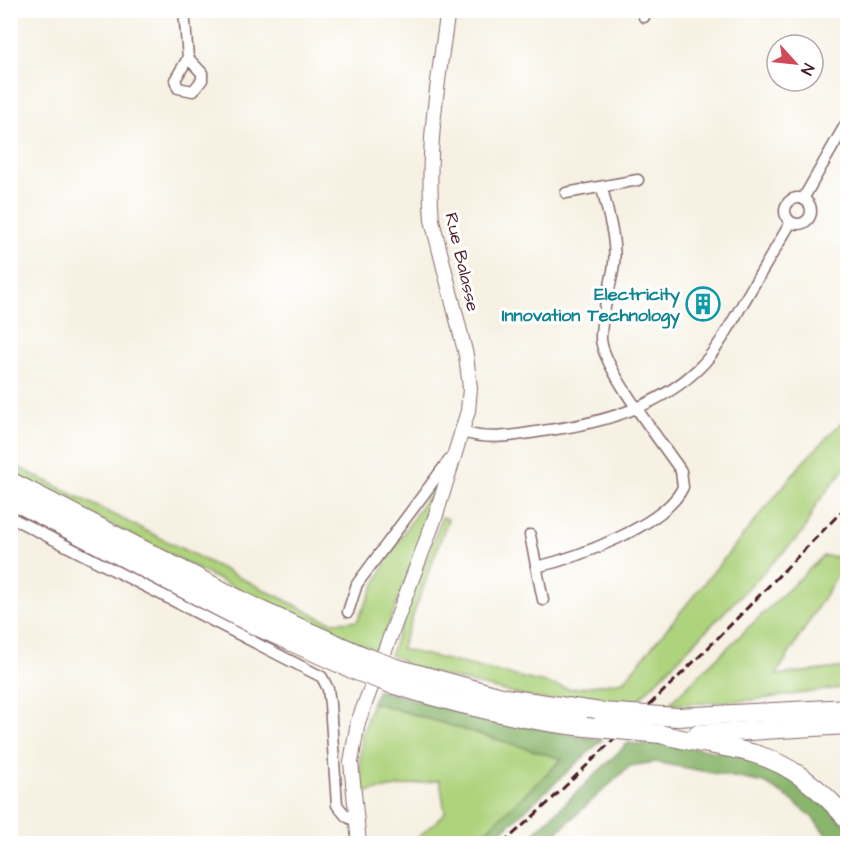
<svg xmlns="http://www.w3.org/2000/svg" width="858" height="854" font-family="'Architects Daughter',sans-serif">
	<rect width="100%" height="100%" fill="#fff"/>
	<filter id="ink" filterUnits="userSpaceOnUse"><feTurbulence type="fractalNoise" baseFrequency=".0167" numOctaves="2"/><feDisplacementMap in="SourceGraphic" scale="12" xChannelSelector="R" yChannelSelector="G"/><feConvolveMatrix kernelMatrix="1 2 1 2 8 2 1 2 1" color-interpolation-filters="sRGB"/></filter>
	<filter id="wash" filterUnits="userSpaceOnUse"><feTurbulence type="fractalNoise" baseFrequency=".008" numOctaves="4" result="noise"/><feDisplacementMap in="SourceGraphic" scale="24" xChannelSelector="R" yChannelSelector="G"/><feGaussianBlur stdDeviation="1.35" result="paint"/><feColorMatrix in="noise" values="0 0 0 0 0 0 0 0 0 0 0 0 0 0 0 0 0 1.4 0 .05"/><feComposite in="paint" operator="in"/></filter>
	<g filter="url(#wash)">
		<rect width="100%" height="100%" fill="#f6f1e2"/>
		<g fill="#aed37d" stroke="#7c7954" stroke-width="1.5">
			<polygon points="847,417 847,465 816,505 803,532 636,702 593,705 532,698 408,667 400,659 390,655 442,517 448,519 401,649 570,689 624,681 804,461"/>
			<polygon points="10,463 321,618 332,622 357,621 391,552 437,482 441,485 379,651 320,631 11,474"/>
			<polygon points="823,556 842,557 846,561 776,675 847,667 847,687 753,700 668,705"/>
			<polygon points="372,702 563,759 473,843 411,844 445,813 440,780 353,794 359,774 362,736"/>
		</g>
		<g fill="#8ab56c" stroke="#6a6a4c" stroke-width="1.5">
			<polygon points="378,690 500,721 602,740 489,843 473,843 562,759 372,702"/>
			<polygon points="662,742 754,758 800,782 848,827 847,843 833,843 812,817 789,798 765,783 655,762 630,766 545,843 523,844 628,743 649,745"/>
		</g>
	</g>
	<g filter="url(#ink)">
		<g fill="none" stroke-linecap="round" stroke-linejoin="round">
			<defs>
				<g id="minor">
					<polyline points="184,10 188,58 175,80 178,88 193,91 202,80 202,73 188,58"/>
					<polyline points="643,10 644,17"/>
					<polyline points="566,193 638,180"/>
					<circle cx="798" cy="211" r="13"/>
					<polyline points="803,199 848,120"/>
					<path d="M463,432C491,442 520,434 549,430C602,423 658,407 698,369C717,351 729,327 742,305C758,277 775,250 791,222"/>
					<polyline points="10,517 322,677 328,689 330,704 337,805 346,816 355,821"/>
					<polyline points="530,535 543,600"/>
					<path d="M536,567C576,558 666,525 683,487L681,471C663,444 600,365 601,337C601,313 611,288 614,264C617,239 607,212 602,187"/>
					<polyline points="348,612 357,584 452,456"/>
				</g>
				<path id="tertiary" d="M359,844L351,762L358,722L436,515L468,411L470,388L466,355L432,220C426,150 438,80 448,10"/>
				<g id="trunk">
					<polyline points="10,481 260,610 361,655"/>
					<polyline points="10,499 254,625 356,671"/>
					<polyline points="396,668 505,698 601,712"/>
					<path d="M391,684C455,704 519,720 586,727"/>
					<polyline points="677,717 848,708"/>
					<path d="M661,734C692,743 724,745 755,754C793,765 823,791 848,820"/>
					<polyline points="698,734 848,725"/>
				</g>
			</defs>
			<use href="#minor" stroke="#86686b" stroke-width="13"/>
			<use href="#tertiary" stroke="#86686b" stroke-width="16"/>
			<use href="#trunk" stroke="#86686b" stroke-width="20"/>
			<use href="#minor" stroke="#fff" stroke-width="10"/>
			<use href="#tertiary" stroke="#fff" stroke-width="14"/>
			<use href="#trunk" stroke="#fff" stroke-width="18"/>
			<polyline stroke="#4a1f2b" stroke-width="3" stroke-dasharray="9 4.5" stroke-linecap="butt" points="502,844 548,803 705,651 848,505"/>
			<defs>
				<g id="trunk-bridge">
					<polyline points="361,655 396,668"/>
					<polyline points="356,671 391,684"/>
					<polyline points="601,712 677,717"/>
					<polyline points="586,727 661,734"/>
				</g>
			</defs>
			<use href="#trunk-bridge" stroke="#86686b" stroke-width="20" stroke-linecap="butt"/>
			<use href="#trunk-bridge" stroke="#fff" stroke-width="18"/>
		</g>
	</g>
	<defs>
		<symbol id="building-ring" viewBox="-11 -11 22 22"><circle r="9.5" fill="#fff" stroke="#0f9aa8" stroke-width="1.5"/><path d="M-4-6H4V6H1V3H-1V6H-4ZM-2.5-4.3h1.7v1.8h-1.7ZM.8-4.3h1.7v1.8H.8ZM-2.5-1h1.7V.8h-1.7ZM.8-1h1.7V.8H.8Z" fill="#0f9aa8"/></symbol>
	</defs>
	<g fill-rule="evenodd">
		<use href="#building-ring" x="684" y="285" width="38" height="38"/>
	</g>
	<g text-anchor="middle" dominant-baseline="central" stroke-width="6" stroke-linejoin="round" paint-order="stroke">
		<g font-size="18" fill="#4a1f2b" stroke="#fff">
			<text transform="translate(462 262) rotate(77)">Rue Balasse</text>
		</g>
		<g font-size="18" font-weight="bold" fill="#0d838f" stroke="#fff" text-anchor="end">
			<text x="680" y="294">Electricity<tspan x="680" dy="21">Innovation Technology</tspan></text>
		</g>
	</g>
	<rect width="858" height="854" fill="none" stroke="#fff" stroke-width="36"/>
	<g transform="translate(795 63) rotate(117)"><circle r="28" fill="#ffffff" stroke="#b7a5aa" stroke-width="1.5"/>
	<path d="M0-4.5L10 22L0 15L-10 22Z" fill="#d1495b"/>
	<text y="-9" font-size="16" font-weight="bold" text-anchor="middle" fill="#4a1f2b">N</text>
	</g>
</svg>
